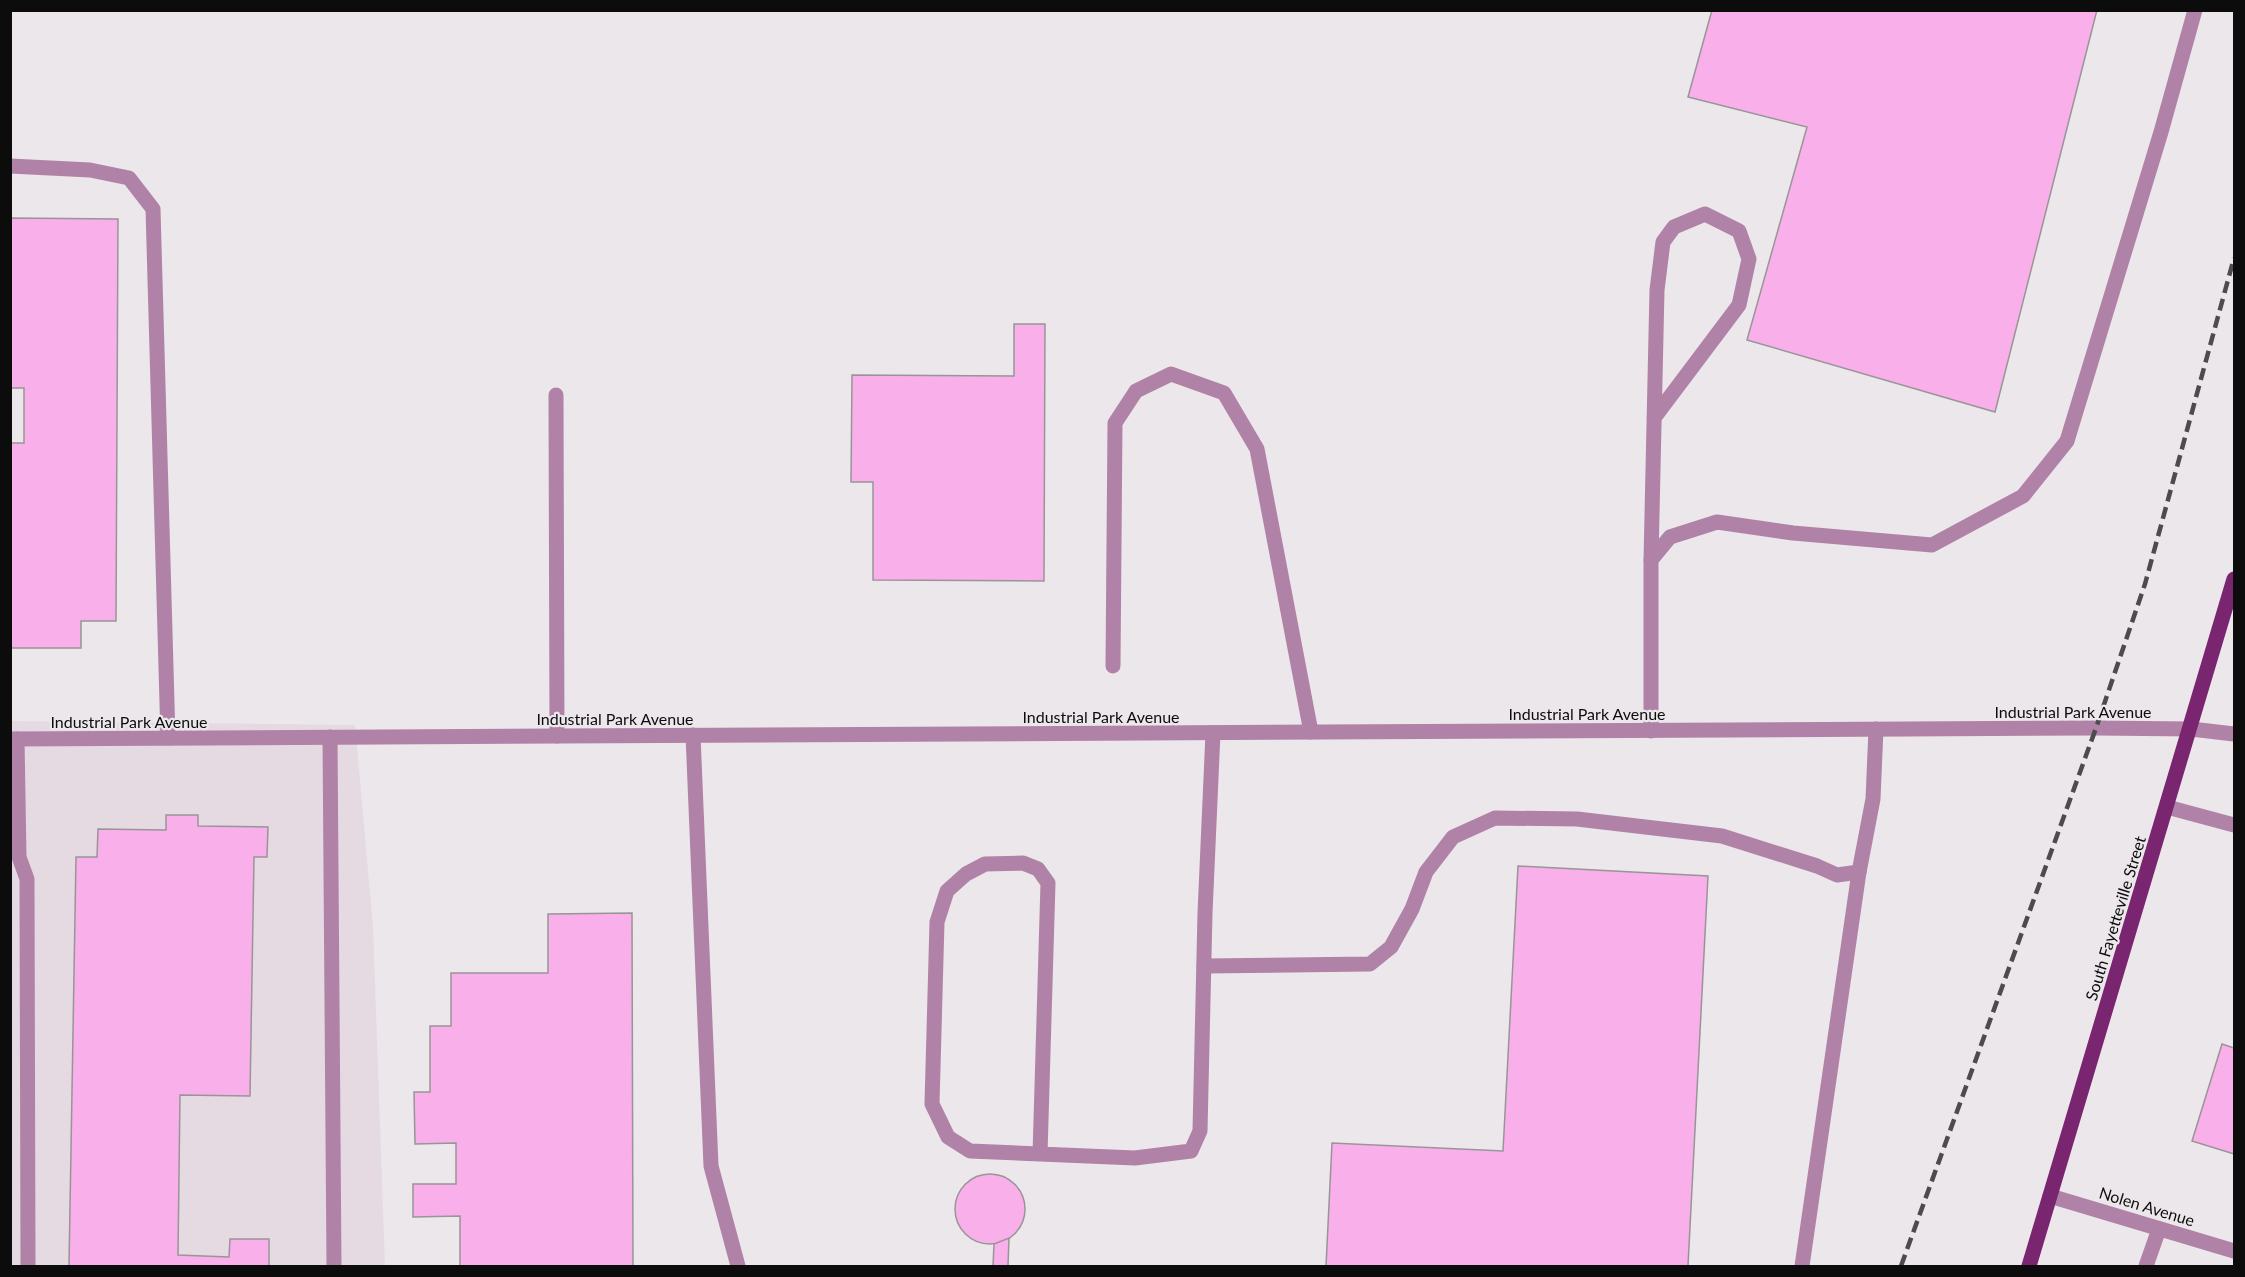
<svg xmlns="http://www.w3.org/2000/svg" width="2245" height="1277" font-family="Lato,sans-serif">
	<rect width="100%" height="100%" fill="#ece7eb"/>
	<polygon fill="#e5dae2" points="11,721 355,725 373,927 385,1266 11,1266"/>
	<g fill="#f8afea" stroke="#989597" stroke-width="1.5">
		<polygon points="1712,10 2097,10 1995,412 1747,340 1807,127 1688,97"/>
		<polygon points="10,218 118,219 116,621 81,621 81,648 10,648 10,443 24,443 24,388 10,388"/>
		<polygon points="1014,324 1045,324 1044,581 873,580 873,482 851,482 852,375 1014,376"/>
		<polygon points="166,815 198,815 198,826 268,827 267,857 254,857 250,1096 180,1095 178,1255 229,1257 230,1239 269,1239 269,1266 69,1266 76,857 97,857 98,829 166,830"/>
		<polygon points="1518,866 1708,876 1688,1266 1326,1266 1332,1143 1503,1151"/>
		<polygon points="632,913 633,1266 460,1266 460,1216 413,1217 413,1184 456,1184 456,1143 415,1144 414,1092 430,1092 430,1026 451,1026 451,973 548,973 548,914"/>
		<polygon points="2222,1044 2234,1048 2234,1154 2192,1141"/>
		<circle cx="990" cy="1209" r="35"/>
		<polygon points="1009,1238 1008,1266 993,1266 994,1244"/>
	</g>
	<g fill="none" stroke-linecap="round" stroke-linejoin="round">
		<g stroke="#b182a7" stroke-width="15">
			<polyline points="10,166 90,170 129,178 153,209 168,738"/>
			<polyline points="556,395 557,736"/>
			<polyline points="1651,560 1657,290 1663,242 1674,227 1705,214 1739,231 1749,259 1739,305 1654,418"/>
			<polyline points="1113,666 1115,423 1136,391 1171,374 1224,393 1257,449 1311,732"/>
			<polyline points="1651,731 1651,560 1670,537 1717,522 1793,533 1932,545 2023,496 2067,441 2161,132 2195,10"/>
			<polyline points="693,735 711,1166 738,1266"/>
			<polyline points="330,737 334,1266"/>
			<polyline points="10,739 2096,728 2191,729 2234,734"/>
			<polyline points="17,739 19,857 27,879 28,1266"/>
			<polyline points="2167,807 2234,825"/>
			<polyline points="1204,966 1370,964 1391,947 1412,909 1426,872 1453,837 1495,818 1577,819 1722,836 1817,866 1837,875 1859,872 1873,799 1876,729"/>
			<polyline points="1040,1154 1048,883 1038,869 1023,863 985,864 966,874 947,891 937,922 932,1104 948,1137 970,1151 1135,1158 1191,1151 1200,1131 1205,913 1213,733"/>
			<polyline points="2050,1196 2234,1251"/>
			<polyline points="1802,1266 1859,872"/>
			<polyline points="2146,1266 2159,1229"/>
		</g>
		<polyline stroke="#7a256f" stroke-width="15" points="2029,1266 2234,579"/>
		<polyline stroke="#4d4b4d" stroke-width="4.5" stroke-dasharray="12 6" stroke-linecap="butt" points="1901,1266 2096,728 2145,584 2234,258"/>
	</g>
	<g text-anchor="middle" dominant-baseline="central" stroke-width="4.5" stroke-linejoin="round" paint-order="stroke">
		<g font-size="16" fill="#0d0c0d" stroke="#ece7eb">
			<text x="2073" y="711">Industrial Park Avenue</text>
			<text x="1587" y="713">Industrial Park Avenue</text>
			<text x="1101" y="716">Industrial Park Avenue</text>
			<text x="615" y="718">Industrial Park Avenue</text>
			<text x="129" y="721">Industrial Park Avenue</text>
			<text transform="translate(2115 918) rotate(-73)">South Fayetteville Street</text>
			<text transform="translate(2147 1206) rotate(17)">Nolen Avenue</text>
		</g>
	</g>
	<rect width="2245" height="1277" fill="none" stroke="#0d0c0d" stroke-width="24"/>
</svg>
